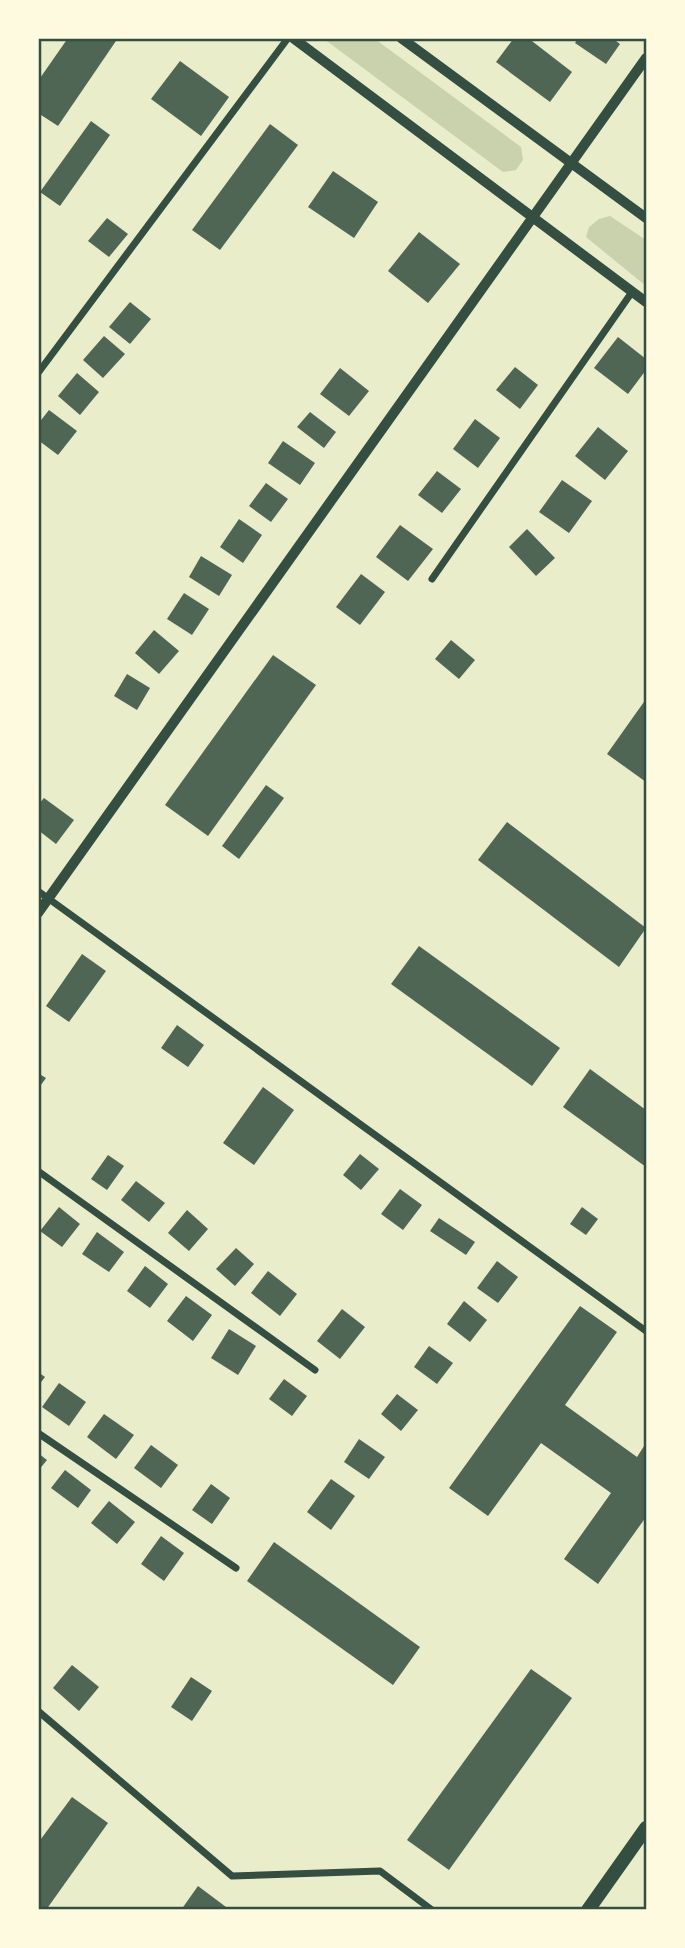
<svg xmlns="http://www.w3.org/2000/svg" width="685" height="1948" font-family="'PT Sans Narrow',sans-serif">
	<rect width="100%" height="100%" fill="#e9edc9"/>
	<g fill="#cad2ad">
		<polygon points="324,39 375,39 521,147 523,160 516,170 503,172"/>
		<polygon points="610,216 646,240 646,286 586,237 589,227 599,219"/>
	</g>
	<g fill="#4f6655">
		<polygon points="68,38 118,38 58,126 38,113 38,81"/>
		<polygon points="514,38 528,38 572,72 550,102 496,62"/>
		<polygon points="578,38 612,38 620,44 606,64 575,43"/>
		<polygon points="180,61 229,97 201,136 151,99"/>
		<polygon points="91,121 110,135 60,206 40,192"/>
		<polygon points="270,124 298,145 220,250 192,230"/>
		<polygon points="333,171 378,202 354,238 308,207"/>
		<polygon points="107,218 128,234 109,257 88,241"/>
		<polygon points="419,232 460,264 428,303 388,271"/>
		<polygon points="130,302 151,319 130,344 109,327"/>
		<polygon points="104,336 125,354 103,378 83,360"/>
		<polygon points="618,337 646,359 646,370 628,394 594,368"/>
		<polygon points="515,367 538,385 520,409 496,390"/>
		<polygon points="340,368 369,391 349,416 320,394"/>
		<polygon points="77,373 99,392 80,415 58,396"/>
		<polygon points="49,410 77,431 58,455 38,440 38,424"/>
		<polygon points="310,412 336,432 324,448 297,427"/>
		<polygon points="475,419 500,438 478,468 453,449"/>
		<polygon points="598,427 628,451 605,480 575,456"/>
		<polygon points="283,441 315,463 300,485 268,463"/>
		<polygon points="437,471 461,489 442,513 418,495"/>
		<polygon points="562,480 592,501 569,533 539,512"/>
		<polygon points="266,483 288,499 271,522 249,506"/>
		<polygon points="239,519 262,535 243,563 220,547"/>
		<polygon points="400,525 433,549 408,581 376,557"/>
		<polygon points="527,529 555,558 536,576 509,547"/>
		<polygon points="201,556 232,575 219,596 189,577"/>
		<polygon points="361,574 385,592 360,625 336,607"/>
		<polygon points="184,593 209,609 192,635 167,619"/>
		<polygon points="154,630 179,651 159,674 135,653"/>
		<polygon points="451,640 475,660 459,679 435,659"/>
		<polygon points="273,655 316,685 208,836 165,805"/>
		<polygon points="127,674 150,688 137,710 114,696"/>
		<polygon points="646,699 646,782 607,754"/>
		<polygon points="266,785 284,798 239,859 222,846"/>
		<polygon points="44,798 74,820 56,844 38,830 38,805"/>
		<polygon points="507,822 646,928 619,967 478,860"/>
		<polygon points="419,946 560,1048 532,1086 391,984"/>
		<polygon points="82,954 106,971 69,1022 46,1006"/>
		<polygon points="177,1025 204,1045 188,1067 161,1048"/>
		<polygon points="590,1069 646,1110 646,1167 563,1107"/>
		<polygon points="38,1073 46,1078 38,1089"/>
		<polygon points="263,1087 294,1110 254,1165 223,1143"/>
		<polygon points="360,1154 379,1169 361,1190 343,1175"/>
		<polygon points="108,1155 124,1166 107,1190 91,1179"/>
		<polygon points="136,1181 165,1203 149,1222 121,1200"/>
		<polygon points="400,1189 422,1205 403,1230 381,1214"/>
		<polygon points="59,1207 80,1224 62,1247 40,1231"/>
		<polygon points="582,1207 598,1219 586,1235 570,1224"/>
		<polygon points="187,1210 208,1229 189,1251 168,1233"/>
		<polygon points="439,1218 475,1242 466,1255 430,1231"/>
		<polygon points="97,1232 124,1252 109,1272 82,1254"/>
		<polygon points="236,1248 254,1264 235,1286 216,1269"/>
		<polygon points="497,1261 518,1277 498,1303 477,1288"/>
		<polygon points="145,1266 168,1284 150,1308 127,1291"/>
		<polygon points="268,1271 297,1294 280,1316 251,1293"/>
		<polygon points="186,1296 212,1315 193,1341 167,1321"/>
		<polygon points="464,1301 487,1320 470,1342 447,1324"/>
		<polygon points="580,1306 617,1332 565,1405 637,1457 646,1443 646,1517 598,1584 564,1559 611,1493 541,1443 488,1516 449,1488"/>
		<polygon points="342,1309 365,1327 340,1359 317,1341"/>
		<polygon points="229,1329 256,1346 238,1375 211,1358"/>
		<polygon points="429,1346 453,1363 437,1384 414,1367"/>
		<polygon points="38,1372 45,1377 38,1386"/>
		<polygon points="284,1379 307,1396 292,1416 269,1399"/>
		<polygon points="59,1383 86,1402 69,1426 42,1407"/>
		<polygon points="397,1394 418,1410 401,1431 381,1414"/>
		<polygon points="104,1414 134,1435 116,1459 87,1437"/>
		<polygon points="359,1439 385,1457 369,1479 344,1462"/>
		<polygon points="151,1445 178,1465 161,1488 134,1468"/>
		<polygon points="38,1453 47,1460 38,1471"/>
		<polygon points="65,1470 91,1490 78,1508 51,1488"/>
		<polygon points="331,1479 355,1496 331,1530 307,1512"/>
		<polygon points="211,1484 230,1498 212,1524 192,1510"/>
		<polygon points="109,1501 135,1522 117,1544 91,1523"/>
		<polygon points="161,1536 184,1553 164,1581 141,1564"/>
		<polygon points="274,1542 420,1647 393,1685 247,1581"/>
		<polygon points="72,1665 99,1687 79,1711 53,1688"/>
		<polygon points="531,1669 572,1698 449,1870 407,1840"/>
		<polygon points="191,1677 212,1691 192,1721 171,1707"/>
		<polygon points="72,1797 108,1823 46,1910 38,1910 38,1843"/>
		<polygon points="198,1886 230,1910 181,1910"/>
	</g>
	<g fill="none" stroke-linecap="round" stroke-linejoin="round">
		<g stroke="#344e41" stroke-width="7">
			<polyline points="38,373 288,38"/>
			<polyline points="432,579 632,292"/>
			<polyline points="38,891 646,1331"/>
			<polyline points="38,1171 315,1370"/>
			<polyline points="38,1433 236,1568"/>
			<polyline points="38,1711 232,1876 380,1871 432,1910"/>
		</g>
		<g stroke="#344e41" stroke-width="10">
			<polyline points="293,38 646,302"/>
			<polyline points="401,38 646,218"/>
			<polyline points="38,913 646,58"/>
		</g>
		<polyline stroke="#344e41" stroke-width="14" points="588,1910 646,1828"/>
	</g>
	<rect width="685" height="1948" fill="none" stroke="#fefae0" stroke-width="80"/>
	<rect x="40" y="40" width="605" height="1868" fill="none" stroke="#344e41" stroke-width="2.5"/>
</svg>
